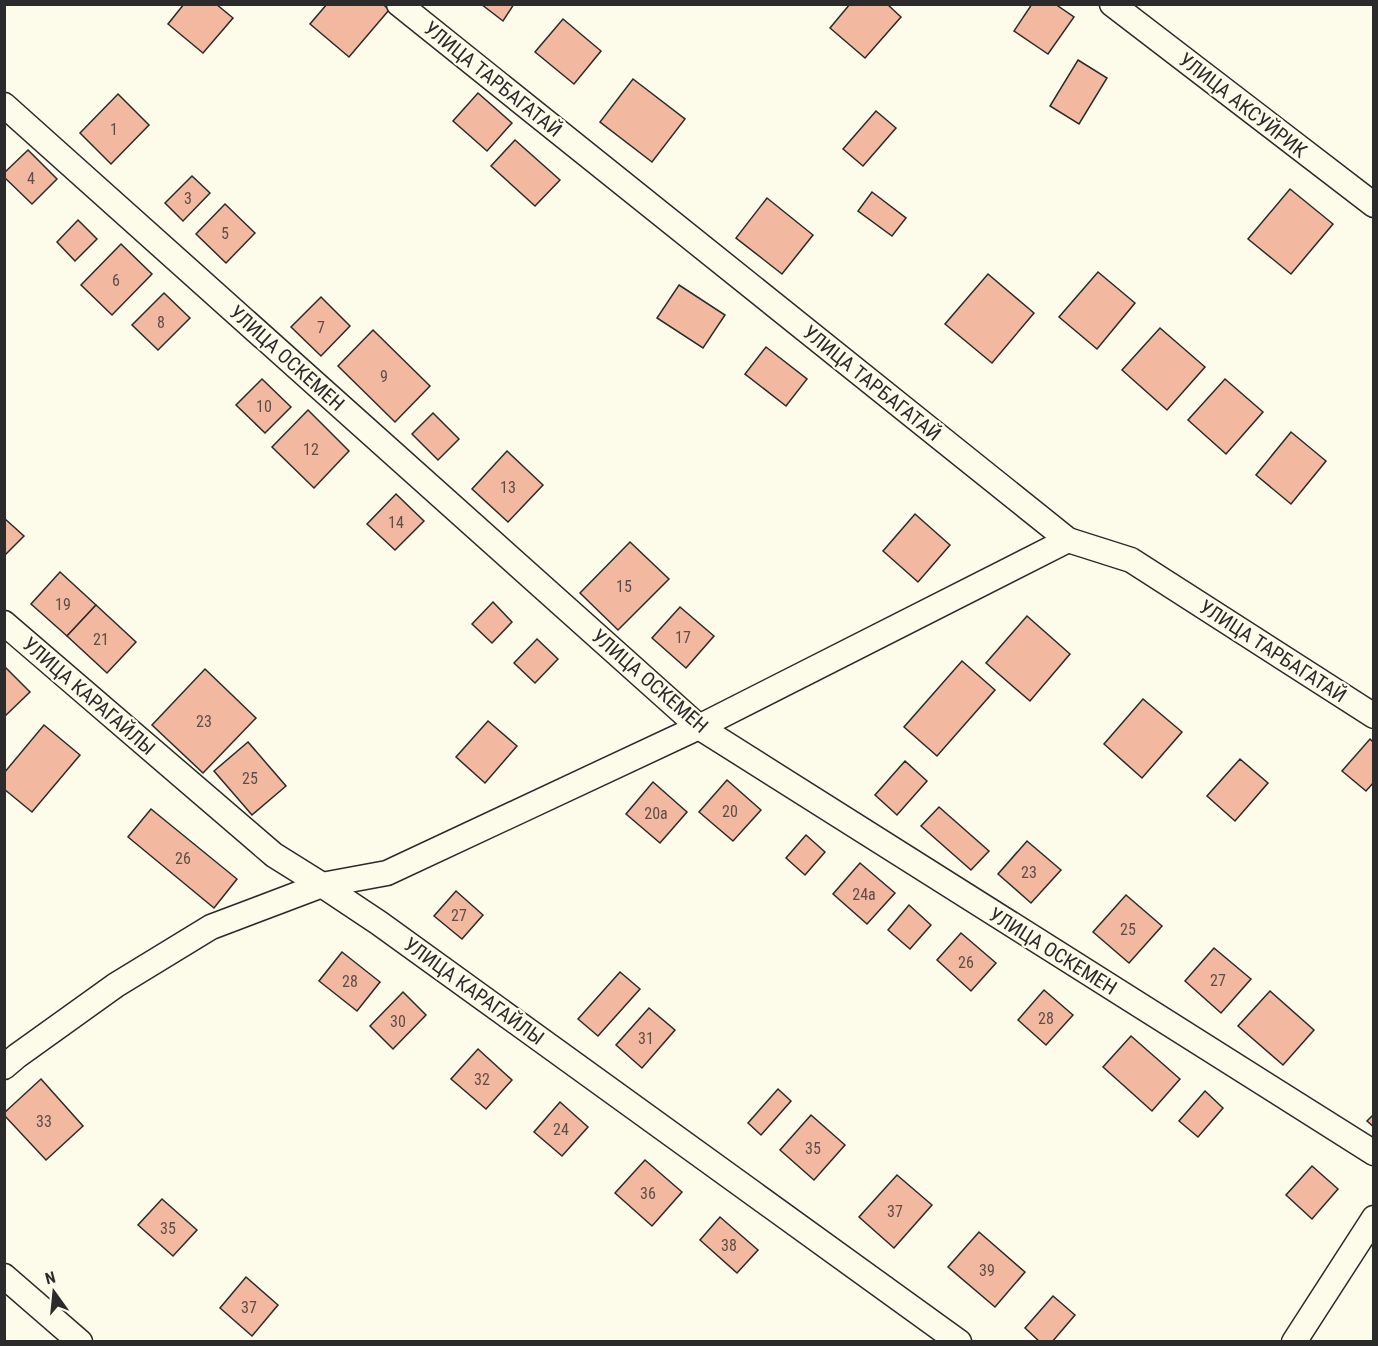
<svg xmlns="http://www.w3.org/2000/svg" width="1378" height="1346" font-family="'Roboto Condensed',sans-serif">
	<rect width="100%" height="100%" fill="#fdfbea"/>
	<g fill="#f2b8a0" stroke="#2b2b2b" stroke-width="1.5">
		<polygon points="184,4 216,4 233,18 203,53 168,24"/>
		<polygon points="327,4 383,4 389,10 349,57 310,24"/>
		<polygon points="481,4 514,4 503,21"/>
		<polygon points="850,4 887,4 901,17 865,58 830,28"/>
		<polygon points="1032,4 1055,4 1074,17 1048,54 1014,31"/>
		<polygon points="563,19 601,51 574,84 535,52"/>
		<polygon points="1078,60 1107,78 1079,124 1050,106"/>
		<polygon points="633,79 685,119 652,162 600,122"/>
		<polygon points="478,93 512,123 487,151 453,121"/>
		<polygon points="118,94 149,125 111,164 80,133"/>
		<polygon points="876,111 896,128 863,166 843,149"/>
		<polygon points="515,140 560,180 535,206 491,166"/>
		<polygon points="28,150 57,179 32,204 4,177 4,173"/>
		<polygon points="192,176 210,193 183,221 165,203"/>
		<polygon points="1290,189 1333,224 1291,274 1248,239"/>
		<polygon points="872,192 906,218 892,236 858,211"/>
		<polygon points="767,198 813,235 782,274 736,238"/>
		<polygon points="225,204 255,233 226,263 196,234"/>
		<polygon points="78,220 97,239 75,261 57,242"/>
		<polygon points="121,244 152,274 112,315 81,285"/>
		<polygon points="1098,272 1135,303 1097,349 1059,317"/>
		<polygon points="988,274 1034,313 992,363 945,324"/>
		<polygon points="679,285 725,315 703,348 657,318"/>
		<polygon points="164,293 190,318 158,350 132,325"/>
		<polygon points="321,297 350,326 321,356 291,327"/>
		<polygon points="1160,328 1205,367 1167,410 1122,370"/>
		<polygon points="373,330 430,386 395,422 338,366"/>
		<polygon points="766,347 807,379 786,406 745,374"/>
		<polygon points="262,379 291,407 265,433 236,405"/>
		<polygon points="1225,379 1263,412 1226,454 1188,420"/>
		<polygon points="308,410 349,451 314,488 272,447"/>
		<polygon points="433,413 459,439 438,460 412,434"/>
		<polygon points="1291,432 1326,461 1291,504 1256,475"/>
		<polygon points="507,451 543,485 508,522 472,489"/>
		<polygon points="396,494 424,521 395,550 367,524"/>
		<polygon points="915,514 950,545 918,582 883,551"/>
		<polygon points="4,518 24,536 4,556"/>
		<polygon points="630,542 669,579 618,630 580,593"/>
		<polygon points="60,572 96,605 67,636 31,604"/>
		<polygon points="493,602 512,622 492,643 472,624"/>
		<polygon points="96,605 136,642 107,673 67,636"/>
		<polygon points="680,607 714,636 686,668 652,638"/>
		<polygon points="1027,616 1070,654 1030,701 986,663"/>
		<polygon points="537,639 558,659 535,683 514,663"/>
		<polygon points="962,661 995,690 937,756 904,727"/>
		<polygon points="4,666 30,692 4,717"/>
		<polygon points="205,669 256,718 203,773 152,725"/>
		<polygon points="1143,699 1182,732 1142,778 1104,744"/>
		<polygon points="488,721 517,746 485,783 456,757"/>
		<polygon points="44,725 80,755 32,812 4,789 4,773"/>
		<polygon points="1370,739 1374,743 1374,782 1366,791 1342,771"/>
		<polygon points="248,742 286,786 252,815 214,771"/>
		<polygon points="1240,759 1268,783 1235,821 1207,796"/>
		<polygon points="905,761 927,781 897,815 875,795"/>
		<polygon points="727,780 761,810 733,841 699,812"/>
		<polygon points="653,782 687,812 660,843 626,814"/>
		<polygon points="939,807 989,851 971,870 921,826"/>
		<polygon points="151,809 237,879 214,908 128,837"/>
		<polygon points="806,835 825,852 805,875 786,858"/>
		<polygon points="1027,841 1061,870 1031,903 998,874"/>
		<polygon points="860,863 895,893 867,924 833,894"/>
		<polygon points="456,891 483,915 462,939 434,916"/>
		<polygon points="1126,895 1162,926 1129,963 1093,932"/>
		<polygon points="909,905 931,925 910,949 888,930"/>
		<polygon points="961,933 996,963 971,991 937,960"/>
		<polygon points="1214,948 1251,979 1221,1013 1185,981"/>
		<polygon points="342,952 380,982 357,1011 319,981"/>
		<polygon points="620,972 640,989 598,1036 578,1019"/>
		<polygon points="1044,990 1073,1015 1046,1045 1018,1020"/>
		<polygon points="1270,991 1314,1030 1283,1065 1238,1026"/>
		<polygon points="403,992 426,1015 393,1049 370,1026"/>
		<polygon points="649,1008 675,1030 642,1068 616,1045"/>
		<polygon points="1131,1036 1180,1079 1152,1111 1103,1067"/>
		<polygon points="478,1049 512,1080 486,1109 451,1079"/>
		<polygon points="41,1079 83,1126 46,1160 4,1115 4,1113"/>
		<polygon points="778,1089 791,1101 761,1135 748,1123"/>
		<polygon points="1205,1091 1223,1108 1198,1137 1179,1121"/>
		<polygon points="560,1102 588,1127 562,1156 534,1132"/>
		<polygon points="1374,1114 1374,1127 1367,1121"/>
		<polygon points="811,1115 845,1145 814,1180 780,1150"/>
		<polygon points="645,1160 682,1192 652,1226 615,1193"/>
		<polygon points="1312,1166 1338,1189 1312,1219 1286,1195"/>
		<polygon points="897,1175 932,1205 894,1248 859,1217"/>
		<polygon points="162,1199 197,1230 173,1256 138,1225"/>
		<polygon points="720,1217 758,1250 737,1273 700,1240"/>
		<polygon points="979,1232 1025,1272 995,1307 948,1267"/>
		<polygon points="246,1277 278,1305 252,1336 220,1308"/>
		<polygon points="1053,1296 1075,1315 1052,1342 1040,1342 1025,1328"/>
	</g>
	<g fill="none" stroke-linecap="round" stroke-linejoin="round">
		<defs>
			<g id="minor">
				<polyline points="399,4 1068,540 1131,560 1374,716"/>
				<polyline points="1112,4 1374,205"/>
				<polyline points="4,105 699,727 1374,1153"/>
				<polyline points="4,623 274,855 322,885 379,923 959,1342"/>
				<polyline points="4,1067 17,1056 116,985 211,927 322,885 387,873 699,727 1068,540"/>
				<polyline points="4,1276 80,1342"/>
				<polyline points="1294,1342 1374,1218"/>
			</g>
		</defs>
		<use href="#minor" stroke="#2b2b2b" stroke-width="27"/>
		<use href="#minor" stroke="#fdfbea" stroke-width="24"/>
	</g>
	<g text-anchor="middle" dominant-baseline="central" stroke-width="4.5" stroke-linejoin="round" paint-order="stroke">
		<g font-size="16" fill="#5d4e48">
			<text x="114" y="129">1</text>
			<text x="31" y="178">4</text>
			<text x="188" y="198">3</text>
			<text x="225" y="233">5</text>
			<text x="116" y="280">6</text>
			<text x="161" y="322">8</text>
			<text x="321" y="327">7</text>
			<text x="384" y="376">9</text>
			<text x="264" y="406">10</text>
			<text x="311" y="449">12</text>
			<text x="508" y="487">13</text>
			<text x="396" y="522">14</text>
			<text x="624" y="586">15</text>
			<text x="63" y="604">19</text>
			<text x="683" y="637">17</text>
			<text x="101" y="639">21</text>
			<text x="204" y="721">23</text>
			<text x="250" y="778">25</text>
			<text x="730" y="811">20</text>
			<text x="656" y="813">20а</text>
			<text x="183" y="858">26</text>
			<text x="1029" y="872">23</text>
			<text x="864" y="894">24а</text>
			<text x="459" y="915">27</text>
			<text x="1128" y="929">25</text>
			<text x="966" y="962">26</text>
			<text x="1218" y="980">27</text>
			<text x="350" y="981">28</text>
			<text x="1046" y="1018">28</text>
			<text x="398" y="1021">30</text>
			<text x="646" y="1038">31</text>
			<text x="482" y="1079">32</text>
			<text x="44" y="1121">33</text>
			<text x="561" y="1129">24</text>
			<text x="813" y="1148">35</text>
			<text x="648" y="1193">36</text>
			<text x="895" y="1211">37</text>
			<text x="168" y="1228">35</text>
			<text x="729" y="1245">38</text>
			<text x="987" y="1270">39</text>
			<text x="249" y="1307">37</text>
		</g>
		<g font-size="20" fill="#2b2b2b" stroke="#fdfbea">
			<text transform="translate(493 79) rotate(39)">УЛИЦА ТАРБАГАТАЙ</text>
			<text transform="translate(1243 105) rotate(38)">УЛИЦА АКСУЙРИК</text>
			<text transform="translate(287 358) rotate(42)">УЛИЦА ОСКЕМЕН</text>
			<text transform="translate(872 383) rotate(39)">УЛИЦА ТАРБАГАТАЙ</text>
			<text transform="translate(1273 651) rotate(33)">УЛИЦА ТАРБАГАТАЙ</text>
			<text transform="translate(650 681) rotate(41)">УЛИЦА ОСКЕМЕН</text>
			<text transform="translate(89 696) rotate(41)">УЛИЦА КАРАГАЙЛЫ</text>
			<text transform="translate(1053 951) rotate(32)">УЛИЦА ОСКЕМЕН</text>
			<text transform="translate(474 991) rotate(36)">УЛИЦА КАРАГАЙЛЫ</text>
		</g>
	</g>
	<rect width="1378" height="1346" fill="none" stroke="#2b2b2b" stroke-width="12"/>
	<g transform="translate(54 1292) rotate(345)" stroke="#fdfbea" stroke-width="4.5" paint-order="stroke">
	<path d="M0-4.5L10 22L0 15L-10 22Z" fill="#2b2b2b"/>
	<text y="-9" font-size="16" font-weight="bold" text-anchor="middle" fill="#2b2b2b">N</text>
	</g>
</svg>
